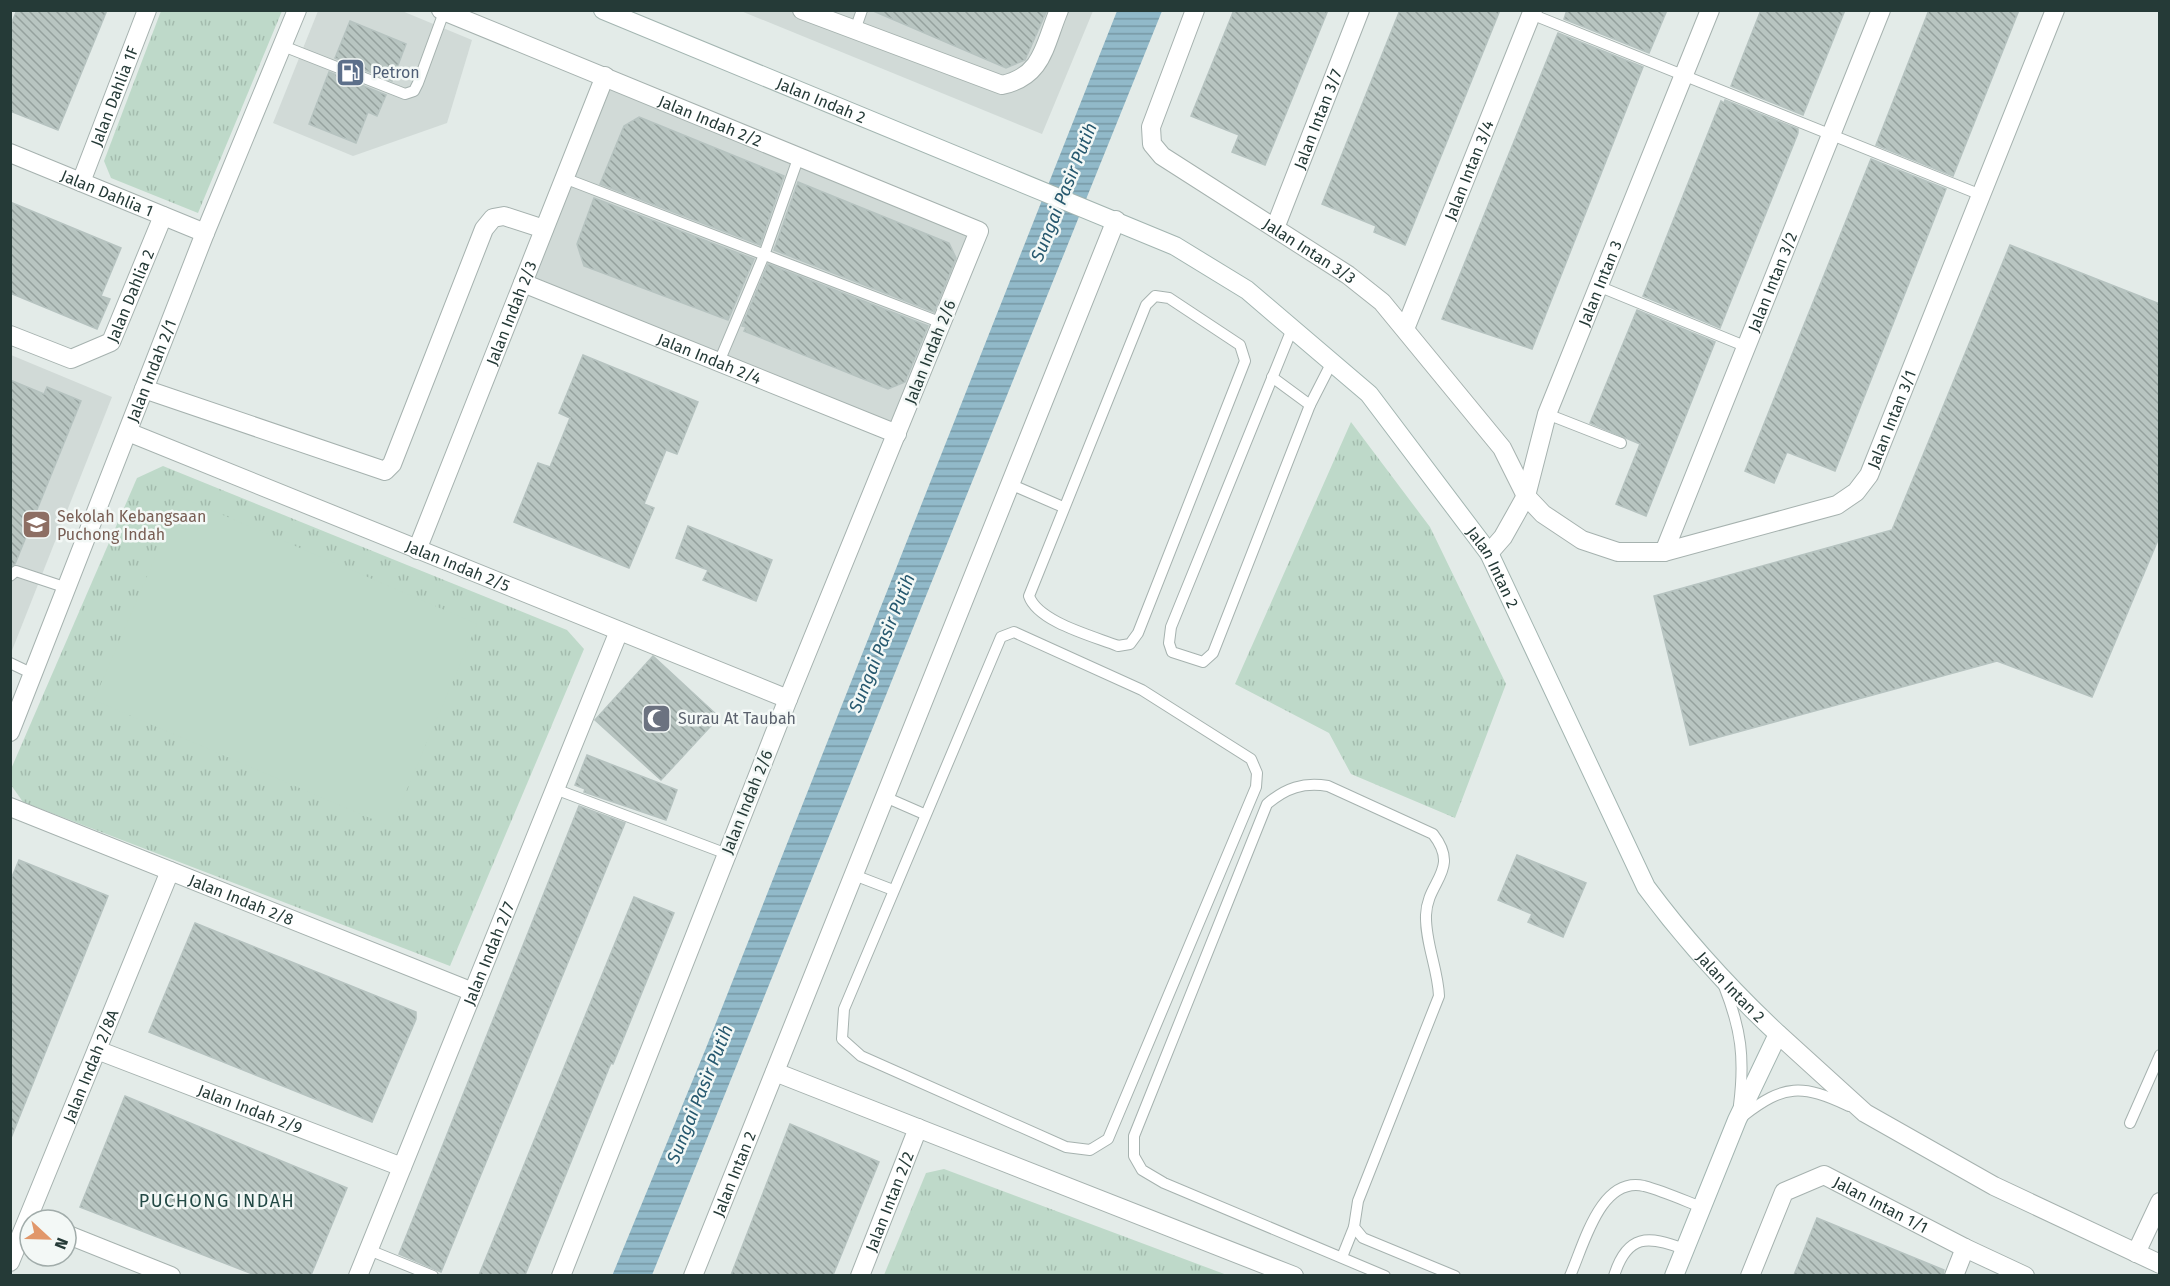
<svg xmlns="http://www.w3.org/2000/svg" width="2170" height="1286" font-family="'Fira Sans',sans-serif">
	<defs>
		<pattern id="park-tufts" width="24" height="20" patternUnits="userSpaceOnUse" patternTransform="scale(1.5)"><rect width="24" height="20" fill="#bed9c9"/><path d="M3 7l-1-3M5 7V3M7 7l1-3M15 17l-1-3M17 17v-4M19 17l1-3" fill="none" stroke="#a3bbad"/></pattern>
		<pattern id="water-rules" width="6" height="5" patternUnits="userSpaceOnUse" patternTransform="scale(1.5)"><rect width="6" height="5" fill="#91b9c9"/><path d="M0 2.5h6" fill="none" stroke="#7697a4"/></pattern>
		<pattern id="building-back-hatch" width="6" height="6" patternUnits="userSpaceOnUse" patternTransform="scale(1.5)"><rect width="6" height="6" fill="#b8c5c1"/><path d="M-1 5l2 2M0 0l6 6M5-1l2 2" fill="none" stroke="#95a19e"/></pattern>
	</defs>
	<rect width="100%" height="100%" fill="#e3ebe8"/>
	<g fill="#d1dad7">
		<polygon points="318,11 402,11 472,40 447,123 353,156 273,123"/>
		<polygon points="741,11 1093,11 1042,134"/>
		<polygon points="609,86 971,236 894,424 533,278"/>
		<polygon points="11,355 112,397 11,653"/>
	</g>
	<g fill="url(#park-tufts)">
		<polygon points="161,11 282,11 198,213 111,178 104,161"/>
		<polygon points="1351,422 1430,527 1506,684 1455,818 1351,774 1329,733 1235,684"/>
		<polygon points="163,466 567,630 584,649 450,966 23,802 11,785 11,769 137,478"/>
		<polygon points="944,1169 1227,1275 884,1275 926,1173"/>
	</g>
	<polygon fill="#bed9c9" points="181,497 477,624 391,827 94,700"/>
	<polygon fill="url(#water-rules)" points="1117,11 1162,11 652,1275 612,1276 706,1048"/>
	<g fill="url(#building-back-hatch)" stroke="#b6c3c0" stroke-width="1.5">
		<polygon points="17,10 107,10 58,130 10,111 10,27"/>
		<polygon points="871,10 1047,10 1025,60 1006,68"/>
		<polygon points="1234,10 1328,10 1265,165 1232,152 1239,135 1191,116"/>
		<polygon points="1400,10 1500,10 1405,245 1374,232 1376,226 1322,204"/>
		<polygon points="1567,10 1667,10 1649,53 1564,19"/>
		<polygon points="1761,10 1845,10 1803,115 1731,86"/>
		<polygon points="1929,10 2019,10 1953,176 1876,145"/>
		<polygon points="350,21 406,44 392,81 335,58"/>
		<polygon points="1558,33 1643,67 1532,349 1442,319"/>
		<polygon points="329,72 386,95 377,116 368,112 356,143 309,124"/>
		<polygon points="1725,100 1798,129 1798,133 1720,328 1643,296 1721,101 1724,103"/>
		<polygon points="639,117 784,176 760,245 600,184 624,126"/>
		<polygon points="1871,159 1946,189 1835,471 1787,452 1774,483 1745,471"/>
		<polygon points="798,182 949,243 956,258 934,312 774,250"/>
		<polygon points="594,198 754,259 728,320 584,266 577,244"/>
		<polygon points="10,202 121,248 101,296 110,299 97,329 10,293"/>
		<polygon points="2010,245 2160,304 2160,535 2092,697 1997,661 1690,745 1654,596 1892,530"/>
		<polygon points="768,264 928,326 905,382 888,389 744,331 746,327 742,326"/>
		<polygon points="1637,310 1715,342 1646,516 1616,504 1640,444 1590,423"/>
		<polygon points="583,355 698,402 677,454 666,450 644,504 654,508 629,568 514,522 538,463 550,467 570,418 559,413"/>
		<polygon points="10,380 44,394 47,387 81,401 15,564 10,566"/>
		<polygon points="688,526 772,560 756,601 703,580 708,570 676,558"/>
		<polygon points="653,656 719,717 661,780 595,720"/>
		<polygon points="587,755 677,790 666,820 584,792 585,789 575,785"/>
		<polygon points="579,806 625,823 441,1272 399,1254"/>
		<polygon points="1517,855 1586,883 1563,937 1528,922 1532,914 1498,900"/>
		<polygon points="19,860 108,896 11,1138 10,882"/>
		<polygon points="634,897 674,913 613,1064 611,1063 525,1275 479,1275"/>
		<polygon points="195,923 416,1012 416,1019 372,1122 149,1032"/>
		<polygon points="125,1096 347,1188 311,1275 255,1275 80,1207"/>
		<polygon points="790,1124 879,1162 833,1275 731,1275"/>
		<polygon points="1817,1218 1944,1270 1943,1275 1794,1275"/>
	</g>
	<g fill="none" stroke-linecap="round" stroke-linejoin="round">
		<defs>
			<g id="lane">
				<polyline points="1531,14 1981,195"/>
				<polyline points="855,30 862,10"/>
				<polyline points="283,46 405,94 414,91 418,83 444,12"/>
				<polyline points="564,178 942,323"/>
				<polyline points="1598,286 1747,347"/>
				<path d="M1155,296L1169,298L1240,345L1245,361L1138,633L1130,644L1118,646C1093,636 1038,622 1029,596L1146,305Z"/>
				<polyline points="1292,329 1171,627 1169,643 1172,652 1203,662 1213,653 1310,405 1332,362"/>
				<polyline points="719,362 764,255 799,156"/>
				<polyline points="1272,377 1310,405"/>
				<polyline points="1547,414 1621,443"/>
				<polyline points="1010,484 1063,507"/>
				<polyline points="10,576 16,571 67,588"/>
				<polygon points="1014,632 1142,690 1251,759 1257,773 1256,787 1108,1139 1090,1150 1066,1147 861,1056 842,1039 844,1009 1001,637"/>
				<polyline points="10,663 33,674"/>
				<polyline points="555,789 727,854"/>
				<polyline points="885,797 924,814"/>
				<polyline points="854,875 893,890"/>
				<path d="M1724,986C1741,1029 1745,1058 1739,1105"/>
				<path d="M1743,1116C1784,1084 1802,1084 1849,1106"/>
				<polyline points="2130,1123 2160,1055"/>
				<polyline points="369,1250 433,1276"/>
				<polyline points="1342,1257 1354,1227"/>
				<path d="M1385,1276L1164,1183L1142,1170L1134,1156V1136L1267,804C1286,788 1303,782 1328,786L1433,834C1461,870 1427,881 1426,915C1425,942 1438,969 1439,996L1358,1201L1354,1227L1363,1238L1455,1276"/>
				<path d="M1570,1276C1584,1245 1600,1176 1644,1186C1663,1191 1683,1200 1701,1207"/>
				<path d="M1614,1276C1627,1234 1648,1235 1684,1249"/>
			</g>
			<g id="street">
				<path id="s1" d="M441,10L979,231L788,699L561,1276"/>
				<path d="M802,10L1002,85C1043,76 1044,46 1059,10"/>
				<path id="s2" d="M1195,10L1151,127L1152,144L1162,156L1348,275L1382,302L1502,448L1526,496L1543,514L1582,540L1618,552H1664L1837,505L1856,492L1869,475L2055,10"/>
				<path id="s3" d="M10,153L205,233"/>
				<path id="s4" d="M81,182L147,10"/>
				<path id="s5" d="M1275,228L1360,10"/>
				<path id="s6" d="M523,283L897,434"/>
				<path id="s7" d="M1405,329L1533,10"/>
				<path id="s8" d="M10,335L71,359L111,342L163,216"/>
				<polyline points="144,389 385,471 392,464 484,229 493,218 504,216 544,229"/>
				<path id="s9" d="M128,432L788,699"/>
				<path id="s10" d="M417,550L605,76"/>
				<path id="s11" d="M1664,552L1881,10"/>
				<path id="s12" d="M1489,553L1503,537L1526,496L1547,414L1710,10"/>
				<path id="s13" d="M10,732L205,233L297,10"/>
				<path id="s14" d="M10,807L473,992"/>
				<polyline points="1778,1034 1865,1113 1994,1186 2160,1264"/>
				<path id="s15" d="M97,1050L402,1167"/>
				<polyline points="775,1072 1294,1276"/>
				<polyline points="66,1234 171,1276"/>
				<polyline points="2136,1253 2160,1202"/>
				<path id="s16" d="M10,1262L170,871"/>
				<path id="s17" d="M358,1276L619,631"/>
				<path id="s18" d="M693,1276L1116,220"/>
				<path id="s19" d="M860,1276L918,1128"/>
				<path id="s20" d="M1750,1276L1784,1192L1824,1175L1965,1248L2025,1276"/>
				<polyline points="1954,1276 1965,1248"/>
			</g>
			<g id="secondary">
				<path id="s21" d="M603,10L1175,246L1247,290L1369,394L1489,553L1646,887C1686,941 1729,988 1778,1034L1737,1120L1674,1276"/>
			</g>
		</defs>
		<use href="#lane" stroke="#a6b2af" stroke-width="12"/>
		<use href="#street" stroke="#a6b2af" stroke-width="20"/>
		<use href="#secondary" stroke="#a3b5b1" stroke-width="20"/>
		<use href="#lane" stroke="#fff" stroke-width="10"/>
		<use href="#street" stroke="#fff" stroke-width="18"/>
		<use href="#secondary" stroke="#fff" stroke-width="18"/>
	</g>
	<defs>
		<symbol id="fuel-square" viewBox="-11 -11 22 22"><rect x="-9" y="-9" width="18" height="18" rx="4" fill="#5c6f8a" stroke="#f3f8f6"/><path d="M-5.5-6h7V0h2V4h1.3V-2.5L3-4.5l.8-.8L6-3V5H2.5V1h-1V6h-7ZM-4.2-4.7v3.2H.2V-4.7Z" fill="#fff"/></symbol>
		<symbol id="school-square" viewBox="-11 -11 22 22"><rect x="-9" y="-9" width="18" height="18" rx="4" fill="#8d6e63" stroke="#f3f8f6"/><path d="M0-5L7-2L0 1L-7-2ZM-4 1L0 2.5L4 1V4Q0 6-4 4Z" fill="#fff"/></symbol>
		<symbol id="mosque-square" viewBox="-11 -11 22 22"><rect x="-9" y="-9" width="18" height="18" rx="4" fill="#6b7280" stroke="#f3f8f6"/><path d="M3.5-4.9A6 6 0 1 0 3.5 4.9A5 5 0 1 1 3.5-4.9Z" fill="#fff"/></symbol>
	</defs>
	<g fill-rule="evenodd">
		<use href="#fuel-square" x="334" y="56" width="33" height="33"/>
		<use href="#school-square" x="20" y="508" width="33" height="33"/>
		<use href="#mosque-square" x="640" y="702" width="33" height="33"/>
	</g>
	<g text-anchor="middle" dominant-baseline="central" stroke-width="5" stroke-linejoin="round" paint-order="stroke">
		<g font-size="16" fill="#4e5e75" stroke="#f3f8f6" text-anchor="start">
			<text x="372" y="72">Petron</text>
		</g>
		<g font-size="16" fill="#253a37" stroke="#f3f8f6">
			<text stroke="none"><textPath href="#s4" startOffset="92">Jalan Dahlia 1F</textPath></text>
			<text stroke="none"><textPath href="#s21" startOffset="236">Jalan Indah 2</textPath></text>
			<text stroke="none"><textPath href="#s5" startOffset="117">Jalan Intan 3/7</textPath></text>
			<text stroke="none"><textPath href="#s1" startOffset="291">Jalan Indah 2/2</textPath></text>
			<text stroke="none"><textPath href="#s7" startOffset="171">Jalan Intan 3/4</textPath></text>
			<text stroke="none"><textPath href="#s3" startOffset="105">Jalan Dahlia 1</textPath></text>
			<text stroke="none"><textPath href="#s2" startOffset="333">Jalan Intan 3/3</textPath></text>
			<text stroke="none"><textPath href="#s11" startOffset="291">Jalan Intan 3/2</textPath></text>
			<text stroke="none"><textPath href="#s12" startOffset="294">Jalan Intan 3</textPath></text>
			<text stroke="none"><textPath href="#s8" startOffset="159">Jalan Dahlia 2</textPath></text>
			<text stroke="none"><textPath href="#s10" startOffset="255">Jalan Indah 2/3</textPath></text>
			<text transform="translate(930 352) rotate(-68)">Jalan Indah 2/6</text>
			<text stroke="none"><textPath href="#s6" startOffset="201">Jalan Indah 2/4</textPath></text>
			<text stroke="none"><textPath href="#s13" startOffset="388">Jalan Indah 2/1</textPath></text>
			<text stroke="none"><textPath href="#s2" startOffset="1104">Jalan Intan 3/1</textPath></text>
			<text stroke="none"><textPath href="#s9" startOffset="356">Jalan Indah 2/5</textPath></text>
			<text stroke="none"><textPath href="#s21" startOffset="1077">Jalan Intan 2</textPath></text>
			<text transform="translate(747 802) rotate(-68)">Jalan Indah 2/6</text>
			<text stroke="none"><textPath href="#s14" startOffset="249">Jalan Indah 2/8</textPath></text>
			<text stroke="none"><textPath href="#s17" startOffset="348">Jalan Indah 2/7</textPath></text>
			<text stroke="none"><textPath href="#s21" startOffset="1563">Jalan Intan 2</textPath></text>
			<text stroke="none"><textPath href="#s16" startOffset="212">Jalan Indah 2/8A</textPath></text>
			<text stroke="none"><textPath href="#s15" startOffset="164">Jalan Indah 2/9</textPath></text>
			<text stroke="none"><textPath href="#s18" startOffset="110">Jalan Intan 2</textPath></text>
			<text stroke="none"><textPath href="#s19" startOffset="80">Jalan Intan 2/2</textPath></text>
			<text stroke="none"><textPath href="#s20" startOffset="198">Jalan Intan 1/1</textPath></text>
		</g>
		<g font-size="16" fill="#785e54" stroke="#f3f8f6" text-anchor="start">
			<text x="57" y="516">Sekolah Kebangsaan<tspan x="57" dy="18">Puchong Indah</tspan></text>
		</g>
		<g font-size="16" fill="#5b616d" stroke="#f3f8f6" text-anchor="start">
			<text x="678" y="718">Surau At Taubah</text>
		</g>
		<g font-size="18" font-style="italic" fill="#26586e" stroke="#f3f8f6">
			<text transform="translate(1064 192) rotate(-68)">Sungai Pasir Putih</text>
			<text transform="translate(882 643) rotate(-68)">Sungai Pasir Putih</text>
			<text transform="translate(700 1094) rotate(-68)">Sungai Pasir Putih</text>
		</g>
		<g font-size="18" letter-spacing="1.5" fill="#234945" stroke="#f3f8f6">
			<text x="217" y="1201">PUCHONG INDAH</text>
		</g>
	</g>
	<rect width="2170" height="1286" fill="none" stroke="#253a37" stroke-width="24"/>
	<g transform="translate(48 1238) rotate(112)"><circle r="28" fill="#f3f8f6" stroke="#a1acaa" stroke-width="1.5"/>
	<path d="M0-4.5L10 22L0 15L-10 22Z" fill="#e1976a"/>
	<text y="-9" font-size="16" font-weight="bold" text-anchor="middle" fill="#253a37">N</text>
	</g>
</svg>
